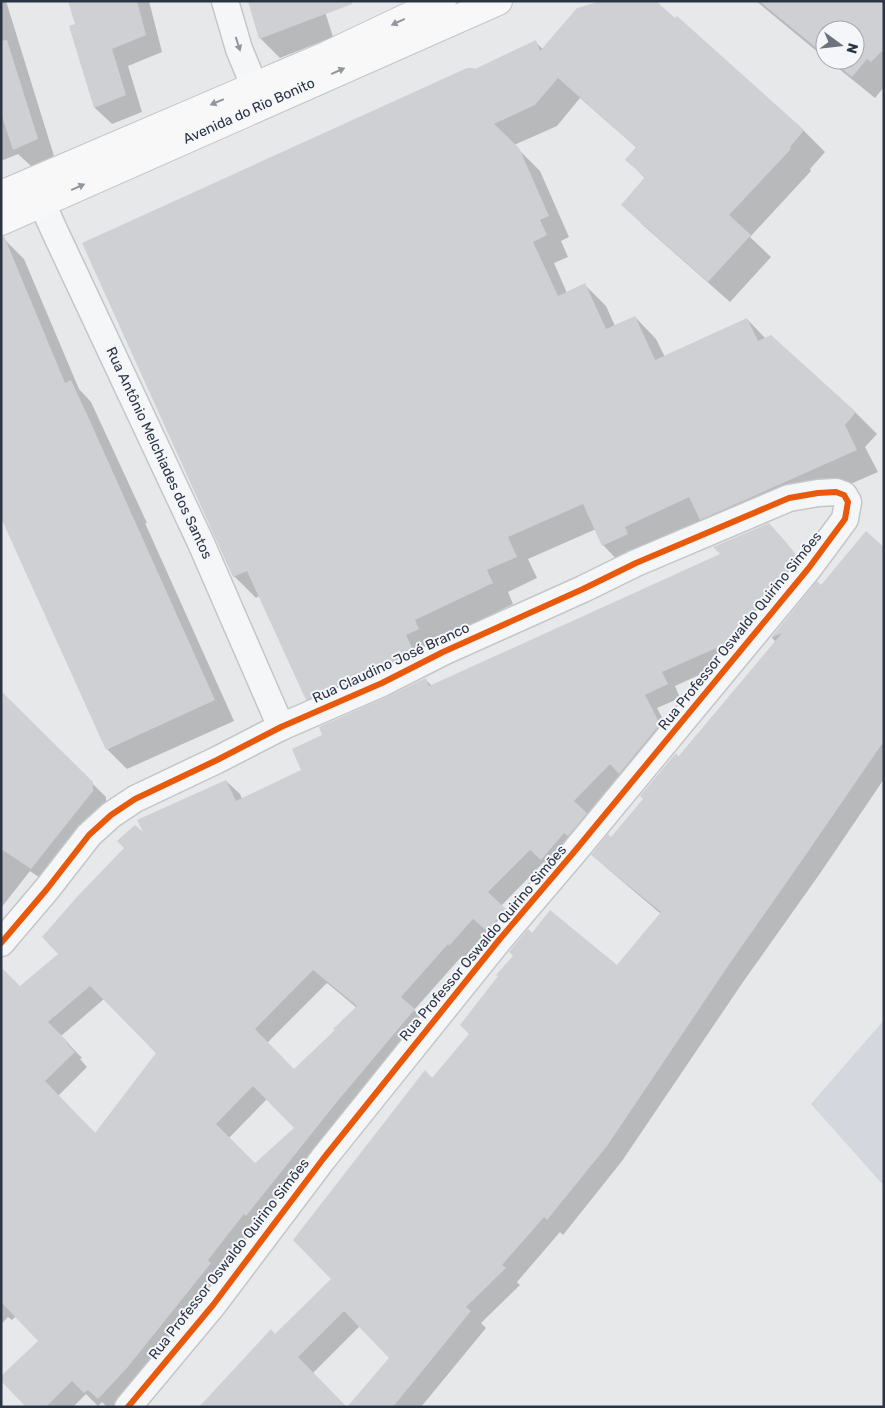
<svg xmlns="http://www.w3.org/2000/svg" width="885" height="1408" font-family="Rubik,sans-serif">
	<rect width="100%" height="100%" fill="#e6e8ea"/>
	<polygon fill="#d4d7dd" points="884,1020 884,1186 811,1104"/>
	<g fill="#0003" fill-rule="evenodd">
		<polygon points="1,1 6,1 54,156 31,166 18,154 1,161"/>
		<polygon points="69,1 149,1 162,52 128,66 142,112 112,124 95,108 71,26 76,25"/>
		<polygon points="599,1 654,1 675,20 677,18 804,131 825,152 810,169 811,171 750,237 771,257 730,302 644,226 623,205 646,179 627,160 637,148 580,98 557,126 514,145 540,171 569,237 561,241 568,257 554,263 567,293 585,285 606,306 615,326 635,317 656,339 665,357 747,319 766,339 771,337 856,413 877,434 865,447 878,472 722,540 624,567 603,545 596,529 528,559 537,578 508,592 513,604 436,642 426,657 433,672 397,690 328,720 307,699 259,596 256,598 234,576 475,71 535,42 543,49 588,7"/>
		<polygon points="756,1 884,1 884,87 875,98 828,60 855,60 855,30 825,30 825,58"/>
		<polygon points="322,2 333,37 280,58 260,38"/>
		<polygon points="5,240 24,259 79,389 91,402 147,523 145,523 234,721 127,769 107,749"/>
		<path d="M769,524L782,538L810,572L734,659L675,686L680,698L657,708L673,738L624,777L586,815L599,828L555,873L544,862L501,906L518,923L501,944L487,931L464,958L462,956L414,1010L428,1024L117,1407H107L102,1402L98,1406L86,1394L73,1407H27L40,1341L16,1316L12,1320L8,1317L1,1324V986L20,987L60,954L146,837L226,781L240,794L242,799L303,770L324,736L389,698L425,679L432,686L722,554ZM327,983L357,1008L336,1030L294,1070L267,1043ZM104,999L157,1054L96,1134L58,1096L87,1067L80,1059L82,1058L61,1036ZM267,1099L296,1129L255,1164L229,1138Z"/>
		<polygon points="884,547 884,779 821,872 743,982 622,1161 563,1235 560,1232 517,1282 520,1285 481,1323 486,1328 421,1407 348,1407 391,1358 360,1326 313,1373 275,1335 333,1279 432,1080 470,1034 532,935 617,967 661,914 609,870 593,855 611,839 644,799 676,754 679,758 776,642 772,638 818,583 821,587"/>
		<polygon points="1,693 106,797 106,806 46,882 30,871 1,908"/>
	</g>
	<g fill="#ced0d3" fill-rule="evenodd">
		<polygon points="68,1 137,1 146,35 112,49 126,95 94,108 69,26 75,24"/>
		<polygon points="248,1 352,1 352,4 259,39"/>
		<polygon points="601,1 656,1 675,18 677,16 804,130 790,147 791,149 729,215 751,235 708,282 621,205 645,177 625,160 636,147 558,78 535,105 494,124 519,148 549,216 540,220 547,235 533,242 558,296 585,283 606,329 635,316 655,360 747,318 758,341 771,335 856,412 845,425 857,450 700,520 689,497 625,527 628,534 602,546 583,504 508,537 517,557 487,570 493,583 415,620 419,629 406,635 413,650 376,669 306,700 247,571 233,577 82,243 467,68 474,68 475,69 536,40 540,51 577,8"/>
		<polygon points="759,1 884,1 884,49 871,62 867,59 852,77 831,60 855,60 855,30 825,30 825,55"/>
		<polygon points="7,40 38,139 13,150 1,113 1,41"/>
		<polygon points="1,236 4,236 65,383 71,380 90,421 215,700 106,750 1,518"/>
		<path d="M769,523L798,557L796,560L722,649L721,646L662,672L668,684L645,695L660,724L619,774L610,764L574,801L587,813L568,836L564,833L541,860L530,850L488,892L506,909L487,931L473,919L449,946L448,944L401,997L415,1009L336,1103L246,1216L244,1214L208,1260L211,1263L127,1368L98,1399L88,1390L84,1393L72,1381L46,1407H26L1,1381V1376L38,1341L1,1302V967L20,986L58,954L42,937L76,898L124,848L117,841L135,825L143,832L137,820L226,780L236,801L301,770L292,749L322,735L319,727L389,696L426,678L429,686L720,554L713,547ZM313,970L357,1006L333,1029L335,1030L294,1069L255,1029ZM90,986L156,1053L95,1133L45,1081L75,1052L68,1045L69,1043L48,1022ZM253,1086L294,1128L255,1163L216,1124Z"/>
		<path d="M866,531L884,547V741L805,856L728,966L607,1146L547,1220L544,1217L502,1265L506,1268L466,1307L471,1311L393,1407H199L271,1329L275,1334L331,1279L293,1240L425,1070L432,1078L469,1034L460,1025L498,976L496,975L513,956L509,952L528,929L532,933L550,910L617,965L661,912L591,855L608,834L611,837L643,799L640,796L676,753L678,757L782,633L771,638L817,581L821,585ZM344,1311L389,1358L347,1407L298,1357Z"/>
		<polygon points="1,691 93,782 93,791 31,869 1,849"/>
	</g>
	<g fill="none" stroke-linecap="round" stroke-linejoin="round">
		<defs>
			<g id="street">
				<polyline points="225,1 239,49 262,105"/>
				<polyline points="36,183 42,203 55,232 201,543 281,727"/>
				<polyline points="1,943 47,889 89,835 111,815 135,799 217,760 281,727 382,683 443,652 583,589 636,563 789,498 818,493 836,492 844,495 848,502 845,519 808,569 574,852 499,940 323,1159 213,1305 128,1407"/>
			</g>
			<g id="secondary">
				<polyline points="1,195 328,55 442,1"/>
				<polyline points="1,221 498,1"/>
			</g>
		</defs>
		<use href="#street" stroke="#c4c6c8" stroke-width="29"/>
		<use href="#secondary" stroke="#c4c6c8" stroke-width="30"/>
		<use href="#street" stroke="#f5f6f7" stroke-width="26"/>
		<use href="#secondary" stroke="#f8f8f8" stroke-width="28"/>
		<defs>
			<polyline id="cycleway" points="1,943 47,889 89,835 111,815 135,799 217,760 281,727 382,683 443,652 583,589 636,563 789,498 818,493 836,492 844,495 848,502 845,519 808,569 574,852 499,940 323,1159 213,1305 128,1407"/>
		</defs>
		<use href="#cycleway" stroke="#f4f6f9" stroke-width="9"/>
		<use href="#cycleway" stroke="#e8590c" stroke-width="6"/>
	</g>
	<defs><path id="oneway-solid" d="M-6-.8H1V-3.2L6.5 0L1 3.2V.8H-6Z" transform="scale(1.25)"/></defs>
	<g fill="#92969e">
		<use href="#oneway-solid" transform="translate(398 22) rotate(155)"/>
		<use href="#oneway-solid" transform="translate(338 71) rotate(-24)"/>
		<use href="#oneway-solid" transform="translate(217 102) rotate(157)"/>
		<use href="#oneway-solid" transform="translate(78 187) rotate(-24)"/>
	</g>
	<use fill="#90959e" href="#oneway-solid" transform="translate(238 44) rotate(72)"/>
	<g text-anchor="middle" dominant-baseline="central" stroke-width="4" stroke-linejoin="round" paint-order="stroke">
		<g font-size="14" fill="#2b3445" stroke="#f4f6f9">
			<text transform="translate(249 111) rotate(-24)">Avenida do Rio Bonito</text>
			<text transform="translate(159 453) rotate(65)">Rua Antônio Melchiades dos Santos</text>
			<text transform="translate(740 631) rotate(-51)">Rua Professor Oswaldo Quirino Simões</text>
			<text transform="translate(391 663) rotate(-25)">Rua Claudino José Branco</text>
			<text transform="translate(483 943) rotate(-50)">Rua Professor Oswaldo Quirino Simões</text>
			<text transform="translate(229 1259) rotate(-52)">Rua Professor Oswaldo Quirino Simões</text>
		</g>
	</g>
	<rect width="885" height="1408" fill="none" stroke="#2b3445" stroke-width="5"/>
	<g transform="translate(840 45) rotate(105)"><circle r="24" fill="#f4f6f9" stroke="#a4a8b1"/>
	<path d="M0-4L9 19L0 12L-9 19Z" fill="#6c737f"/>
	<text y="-8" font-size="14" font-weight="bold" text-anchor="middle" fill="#2b3445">N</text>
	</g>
</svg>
